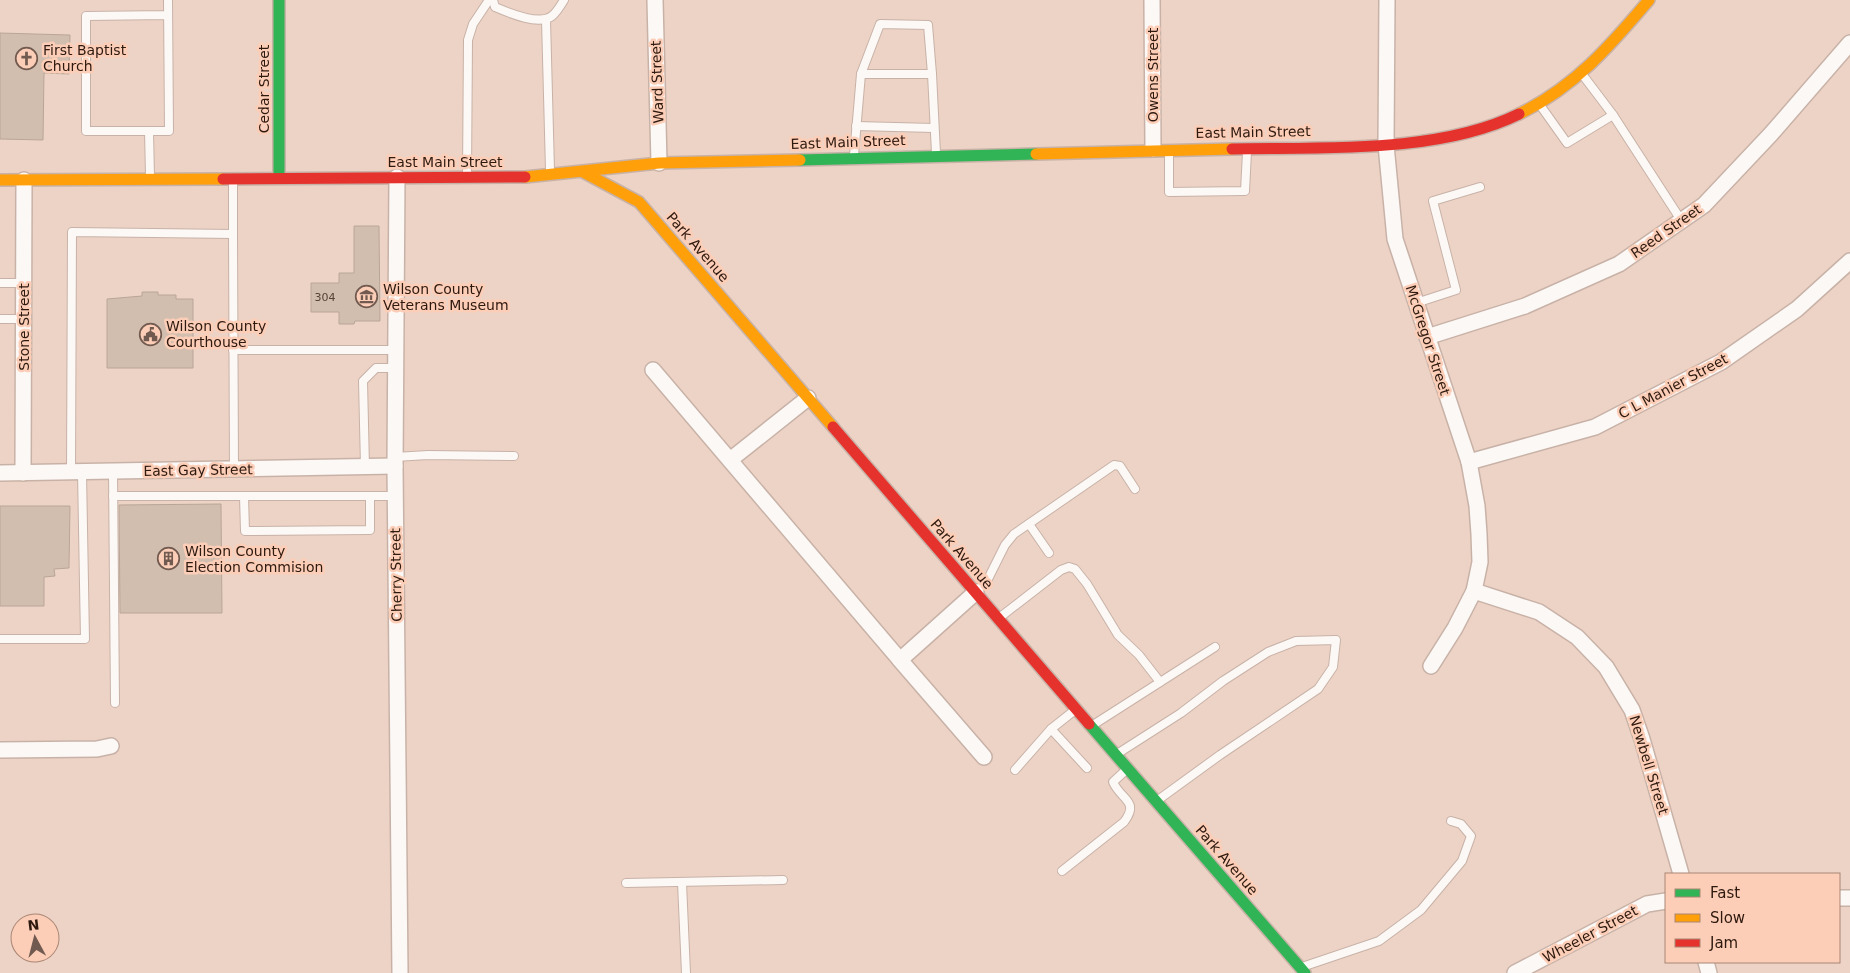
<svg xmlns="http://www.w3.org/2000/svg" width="1850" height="973" font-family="'DejaVu Sans',sans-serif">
	<rect width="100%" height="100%" fill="#edd3c6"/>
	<g fill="#d2beaf" stroke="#b9a698">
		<polygon points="0,33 70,35 69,74 44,73 43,140 0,139"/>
		<polygon points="354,226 379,226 380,321 355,321 354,324 339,324 339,312 311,312 311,283 339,283 339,273 354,273"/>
		<polygon points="142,292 158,292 158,295 176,295 176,299 193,299 193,368 107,368 107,299 142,296"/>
		<polygon points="221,504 222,613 120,613 119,505"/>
		<polygon points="0,506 70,506 69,568 54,569 55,576 44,577 44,606 0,606"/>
	</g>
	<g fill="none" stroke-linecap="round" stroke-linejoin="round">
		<defs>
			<g id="lane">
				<polyline points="168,0 169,131 86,131 86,16 168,15"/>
				<path d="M493,0L495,7C509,13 539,26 552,16C557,12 561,5 564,0"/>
				<polyline points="546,20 550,170"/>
				<polyline points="861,74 880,24 928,25 932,74"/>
				<polyline points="1540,105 1567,143 1613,115 1582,74"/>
				<polyline points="1613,115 1681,220"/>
				<polyline points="856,126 934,128"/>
				<polyline points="149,131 150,176"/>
				<polyline points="1169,154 1169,192 1245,191 1247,152"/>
				<polyline points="854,155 861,74 932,74 936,153"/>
				<polyline points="467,175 468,40 473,24 489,0"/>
				<polyline points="233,234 234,470"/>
				<polyline points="0,283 24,283"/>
				<polyline points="1416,303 1456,290 1433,201 1480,187"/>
				<polyline points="0,319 24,319"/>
				<polyline points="233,350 396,350"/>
				<polyline points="395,457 428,455 514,456"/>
				<polyline points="365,467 363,381 376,368 397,368"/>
				<polyline points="113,472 115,703"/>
				<polyline points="71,473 72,232 233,234 233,182"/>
				<polyline points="113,496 396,496"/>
				<polyline points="244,496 245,531 370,530 370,497"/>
				<polyline points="1029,524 1049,553"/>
				<polyline points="977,591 988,579 1005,545 1014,534 1114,465 1120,466 1135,489"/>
				<polyline points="999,618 1061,570 1069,567 1075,569 1087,584 1118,635 1139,655 1160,682"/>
				<polyline points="0,639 85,639 82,472"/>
				<polyline points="1093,725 1215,647"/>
				<polyline points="1051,729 1087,768"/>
				<polyline points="1117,754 1181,713 1223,681 1268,652 1296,641 1336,640 1333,667 1318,689 1220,755 1158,800"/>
				<polyline points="1015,770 1051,729 1075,710"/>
				<path d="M1062,871L1124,822C1140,801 1121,800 1113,782L1126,770"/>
				<polyline points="626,883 783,880"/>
				<polyline points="682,883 686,973"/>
				<polyline points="1302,967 1379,941 1421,910 1462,861 1471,836 1461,824 1451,821"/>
			</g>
			<g id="street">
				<polyline points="655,0 659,163"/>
				<polyline points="1152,0 1153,149"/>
				<polyline points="1387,0 1386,145 1395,239 1469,462 1477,506 1479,534 1480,562 1474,591 1455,628 1431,666"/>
				<polyline points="397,177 395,466 400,973"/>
				<polyline points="1427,337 1525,306 1619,264 1704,205 1771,134 1850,43"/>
				<polyline points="653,370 900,660 976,592"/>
				<polyline points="730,460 808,398"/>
				<polyline points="1469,462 1595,427 1721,362 1797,309 1850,261"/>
				<polyline points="0,473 395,466"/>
				<polyline points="23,473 24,180"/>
				<polyline points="1474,591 1539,612 1577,637 1606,667 1632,710 1642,739 1681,874"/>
				<polyline points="900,660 984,757"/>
				<polyline points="0,750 97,749 111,746"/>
				<polyline points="1839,898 1850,898"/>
				<polyline points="1706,962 1709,973"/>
				<polyline points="1515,973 1647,904 1666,901"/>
			</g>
			<g id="fast">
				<polyline points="279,0 279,177"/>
				<polyline points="800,160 1036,154"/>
				<polyline points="1089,724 1305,973"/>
			</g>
			<g id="slow">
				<path d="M1519,114C1575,87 1610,46 1649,0"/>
				<polyline points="1036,154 1232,149"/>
				<polyline points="583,172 639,202 833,427"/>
				<polyline points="525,177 659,163 800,160"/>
				<polyline points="0,180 223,179"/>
			</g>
			<g id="jam">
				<path d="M1232,149C1321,147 1438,154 1519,114"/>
				<polyline points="223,179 525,177"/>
				<polyline points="833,427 1089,724"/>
			</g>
		</defs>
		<use href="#lane" stroke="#c8b2a7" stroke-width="10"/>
		<use href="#street" stroke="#c8b2a7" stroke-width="18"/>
		<use href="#fast" stroke="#c8b2a7" stroke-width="14"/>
		<use href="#slow" stroke="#c8b2a7" stroke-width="14"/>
		<use href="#jam" stroke="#c8b2a7" stroke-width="14"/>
		<use href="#lane" stroke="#fcf8f6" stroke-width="8"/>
		<use href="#street" stroke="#fcf8f6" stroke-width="15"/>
		<use href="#fast" stroke="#30b455" stroke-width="11"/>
		<use href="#slow" stroke="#ff9f0a" stroke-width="11"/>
		<use href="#jam" stroke="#e5322d" stroke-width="11"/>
	</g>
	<defs>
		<symbol id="church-ring" viewBox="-11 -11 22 22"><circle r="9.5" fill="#fcceb7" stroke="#715a4f" stroke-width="1.5"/><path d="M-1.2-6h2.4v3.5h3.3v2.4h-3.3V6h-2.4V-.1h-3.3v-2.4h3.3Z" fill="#715a4f"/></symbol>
		<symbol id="museum-ring" viewBox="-11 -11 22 22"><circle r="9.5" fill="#fcceb7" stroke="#715a4f" stroke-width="1.5"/><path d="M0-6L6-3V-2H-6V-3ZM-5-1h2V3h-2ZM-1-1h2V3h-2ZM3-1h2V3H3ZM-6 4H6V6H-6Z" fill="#715a4f"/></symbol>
		<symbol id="civic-ring" viewBox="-11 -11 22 22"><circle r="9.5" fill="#fcceb7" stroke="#715a4f" stroke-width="1.5"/><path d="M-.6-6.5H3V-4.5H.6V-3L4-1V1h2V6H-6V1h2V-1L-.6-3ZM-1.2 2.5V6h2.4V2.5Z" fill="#715a4f"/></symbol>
		<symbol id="building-ring" viewBox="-11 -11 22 22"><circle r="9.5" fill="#fcceb7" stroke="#715a4f" stroke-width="1.5"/><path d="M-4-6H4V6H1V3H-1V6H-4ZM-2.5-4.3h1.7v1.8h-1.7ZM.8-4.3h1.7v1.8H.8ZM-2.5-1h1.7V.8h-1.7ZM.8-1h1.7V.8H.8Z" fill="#715a4f"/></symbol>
	</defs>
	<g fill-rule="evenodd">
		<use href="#church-ring" x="14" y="46" width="25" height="25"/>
		<use href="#museum-ring" x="354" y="284" width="25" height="25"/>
		<use href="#civic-ring" x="138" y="322" width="25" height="25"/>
		<use href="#building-ring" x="156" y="546" width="25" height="25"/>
	</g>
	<g text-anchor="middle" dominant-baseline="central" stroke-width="5" stroke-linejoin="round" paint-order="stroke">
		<g font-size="11" fill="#574237">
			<text x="325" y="297">304</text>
		</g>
		<g font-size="14" fill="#2e190f" stroke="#fcceb7" text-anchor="start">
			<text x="43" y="50">First Baptist<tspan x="43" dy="16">Church</tspan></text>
			<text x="383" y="289">Wilson County<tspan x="383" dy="16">Veterans Museum</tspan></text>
			<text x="166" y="326">Wilson County<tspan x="166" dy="16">Courthouse</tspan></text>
			<text x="185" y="551">Wilson County<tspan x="185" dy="16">Election Commision</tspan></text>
		</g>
		<g font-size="14" fill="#2e190f" stroke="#fcceb7">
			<text transform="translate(1153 75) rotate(-90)">Owens Street</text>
			<text transform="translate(657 82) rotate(-92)">Ward Street</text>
			<text transform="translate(264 89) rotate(-90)">Cedar Street</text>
			<text transform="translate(1253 132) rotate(-1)">East Main Street</text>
			<text transform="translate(848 142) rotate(-2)">East Main Street</text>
			<text x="445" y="162">East Main Street</text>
			<text transform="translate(1666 231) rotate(-35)">Reed Street</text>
			<text transform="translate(698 247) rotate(49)">Park Avenue</text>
			<text transform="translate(24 327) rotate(-90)">Stone Street</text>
			<text transform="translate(1428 340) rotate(72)">McGregor Street</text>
			<text transform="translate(1673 386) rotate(-28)">C L Manier Street</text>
			<text transform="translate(198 470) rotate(-1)">East Gay Street</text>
			<text transform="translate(962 554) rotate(49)">Park Avenue</text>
			<text transform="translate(396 575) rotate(-91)">Cherry Street</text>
			<text transform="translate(1649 765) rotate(73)">Newbell Street</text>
			<text transform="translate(1227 860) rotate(49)">Park Avenue</text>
			<text transform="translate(1590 934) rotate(-28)">Wheeler Street</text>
		</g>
	</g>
	<rect x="1665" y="873" width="175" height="90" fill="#fcceb7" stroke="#aa8674"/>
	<rect x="1675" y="889" width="25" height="8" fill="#30b455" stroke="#aa8674"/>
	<text x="1710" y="898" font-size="15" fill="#2e190f">Fast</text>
	<rect x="1675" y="914" width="25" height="8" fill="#ff9f0a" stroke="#aa8674"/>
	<text x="1710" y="923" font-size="15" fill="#2e190f">Slow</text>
	<rect x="1675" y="939" width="25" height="8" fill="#e5322d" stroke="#aa8674"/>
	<text x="1710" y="948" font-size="15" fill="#2e190f">Jam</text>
	<g transform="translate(35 938) rotate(353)"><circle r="24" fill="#fcceb7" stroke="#aa8674"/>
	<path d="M0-4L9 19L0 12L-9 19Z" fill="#715a4f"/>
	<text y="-8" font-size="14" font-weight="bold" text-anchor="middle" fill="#2e190f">N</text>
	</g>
</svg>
